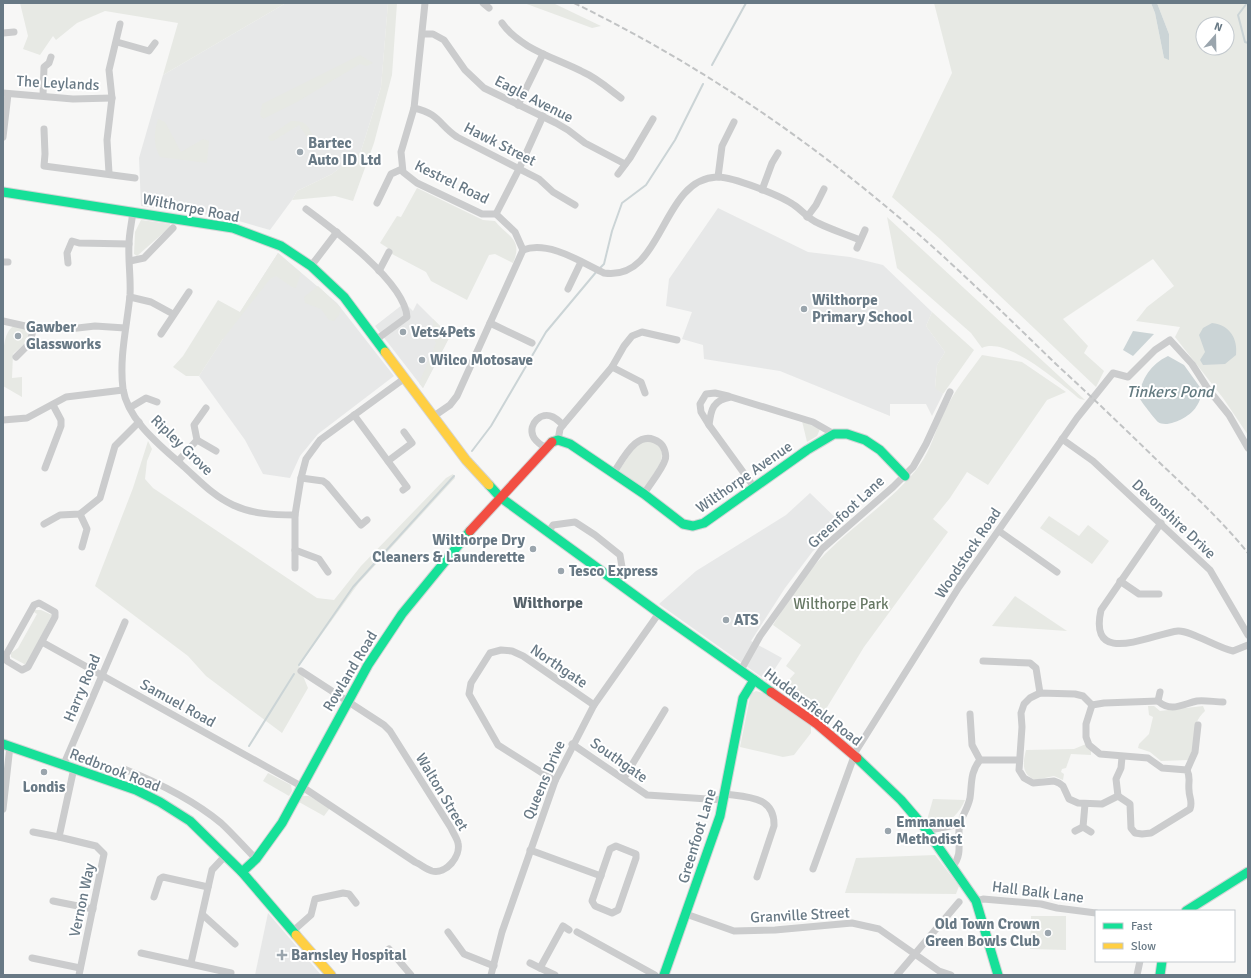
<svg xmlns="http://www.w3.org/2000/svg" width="1251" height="978" font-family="Signika,sans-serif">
	<rect width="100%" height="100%" fill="#f7f7f6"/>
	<g fill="#e7e8e8">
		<polygon points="286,3 388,3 381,87 361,151 332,174 297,191 292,200 270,230 225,217 141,206 139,158 163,75"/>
		<polygon points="718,208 808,252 850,257 883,265 932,312 926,326 945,352 937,365 935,387 943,394 932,416 926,404 890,404 890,416 780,371 704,359 703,345 682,339 692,312 666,306 669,279"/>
		<polygon points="278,253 337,303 394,376 318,434 300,456 290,478 263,474 245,440 199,376"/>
		<polygon points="417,303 450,336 423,388 375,326 402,305 408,306 413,311"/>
		<polygon points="810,493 842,524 813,551 785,588 751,641 782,658 767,681 659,604 696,571 786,515"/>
		<polygon points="268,913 321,975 255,975"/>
	</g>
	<g fill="#e7e9e4" fill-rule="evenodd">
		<polygon points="20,3 286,3 163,75 178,23 105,11 77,23 56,40 53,36 40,55 23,49 28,36"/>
		<polygon points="388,3 397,3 392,75 374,143 353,201 335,196 292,200 297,191 332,174 361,151 381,87"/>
		<polygon points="524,3 553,3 601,26 592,28"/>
		<path d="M934,3H1151L1155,13L1164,58L1169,59V34L1157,3H1248V435L1223,398L1175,337L1180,327L1136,321L1147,307L1174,286L1153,259L1063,319L1088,346L1084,353L1104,371L1096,387L940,239L892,197L952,73ZM1203,24H1227V48H1203Z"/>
		<polygon points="360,55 373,63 367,66 360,64 297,102 263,119 260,115 262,104"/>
		<path d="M158,119L165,122L181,152L203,139L209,141L207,163L160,157C153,144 154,132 158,119Z"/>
		<path d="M291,121C308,121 308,126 315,140L314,144L310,142L299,125L273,141H270L268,137Z"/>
		<path d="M417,188L483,220L495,221C506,236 524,238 513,263L495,254L489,255L467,300L431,281L426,272L392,254L391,250L380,243L397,216L401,217Z"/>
		<path d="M887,217L1085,400L1080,399C1061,384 1007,336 982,348L971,333L897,268Z"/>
		<polygon points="141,220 170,224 170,227 137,256 134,254 135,232"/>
		<polygon points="278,253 301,273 296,288 292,287 276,276 270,279 223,339 199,376 186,376 173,367 183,356 218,300 240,312"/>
		<polygon points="318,286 341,308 339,315 334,321 329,320 321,309 305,303 304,297"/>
		<polygon points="932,312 974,350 943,394 935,388 937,365 945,352 926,326"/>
		<polygon points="433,319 450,336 423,388 419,383 436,343 433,337"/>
		<path d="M14,326L27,330L29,333L24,344L13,354L12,378L22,377V397L3,386C3,371 0,332 14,326Z"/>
		<path d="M982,355L1022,362L1066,392L1047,400L988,485L967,472L950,498L933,519L948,532L864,647L821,717L781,689L795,673L786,666L801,645L773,625C788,601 804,575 825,554C854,525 890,502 916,470C932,450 934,432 945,410C955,390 969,373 982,355Z"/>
		<polygon points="802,421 820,429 817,436 807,442"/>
		<path d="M652,440C674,454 654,472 644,488L618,472L637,444Z"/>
		<polygon points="148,441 152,449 147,461 145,479 153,488 317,598 334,600 361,566 446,478 453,474 455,478 358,584 299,666 308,688 282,733 206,676 188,656 95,586 133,488"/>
		<polygon points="1049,516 1079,536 1088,525 1109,541 1092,564 1040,528"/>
		<polygon points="1015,596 1067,631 992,626"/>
		<polygon points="35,610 41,610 52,615 26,665 11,657 11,653 18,648 37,614 34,612"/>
		<polygon points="756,691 763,693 811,726 811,733 794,755 783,757 740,747 750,697 752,693"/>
		<path d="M1148,706H1154L1160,711L1203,706L1205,711C1189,725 1197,743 1189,760L1161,761L1150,752L1138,748L1139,744L1149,734L1153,717L1149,715Z"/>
		<path d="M1086,744L1091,749V755L1071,754L1066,768L1062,769L1061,772L1064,774L1063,780L1054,776L1035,780C1021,774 1023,762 1026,750L1074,749Z"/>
		<polygon points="268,773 291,785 292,791 289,796 263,781"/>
		<polygon points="303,796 309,796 330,808 324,816 299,802"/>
		<path d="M933,799L965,800C958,816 946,828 927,820Z"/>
		<polygon points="935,855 959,886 956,894 845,893 856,858"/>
		<polygon points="1031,916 1066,916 1066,950 1030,949"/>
	</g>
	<g fill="#cbd4d6">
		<polygon points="1151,3 1157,3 1169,34 1169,60 1164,58 1155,13"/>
		<path d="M1212,323C1230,325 1238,339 1236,355L1225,364L1203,365L1200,360L1205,352L1199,335L1203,328Z"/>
		<polygon points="1133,331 1154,334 1133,356 1123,350"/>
		<path d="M1168,356L1184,365L1202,390C1201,396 1200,402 1196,407C1191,416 1168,429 1158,422C1154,418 1142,403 1139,397C1141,379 1151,364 1168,356Z"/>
	</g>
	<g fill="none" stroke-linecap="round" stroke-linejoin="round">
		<g stroke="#cbd4d6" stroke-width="2">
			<polyline points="1247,3 1238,15 1245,42 1248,43"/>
			<polyline points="712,65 746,3"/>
			<polyline points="600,268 604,264 612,231 622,203 646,185 675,140 703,84"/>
			<polyline points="472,451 491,426 546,332 597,271"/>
			<polyline points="299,665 353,587 454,476"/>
			<polyline points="249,746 294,674"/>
		</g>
		<defs>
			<g id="fast">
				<polyline points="3,192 233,228 281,246 311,266 344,297 385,352"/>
				<polyline points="552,442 558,440 570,444 644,494 683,524 693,526 704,523 807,450 834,434 847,434 865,440 880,450 905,476"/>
				<polyline points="489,485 500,497 659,613 771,692"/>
				<polyline points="3,744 136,790 160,802 190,821 242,872 296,935"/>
				<polyline points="857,758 901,800 925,828 976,901 998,975"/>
				<polyline points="242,872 256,859 282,823 368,665 402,614 470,531"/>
				<polyline points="1186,911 1248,872"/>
				<polyline points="664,975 720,816 743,698 754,680"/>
				<polyline points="1160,975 1162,961"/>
			</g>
			<g id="slow">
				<polyline points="385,352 466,460 489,485"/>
				<polyline points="296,935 331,975"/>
			</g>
			<g id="jam">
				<polyline points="470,531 552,442"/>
				<polyline points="771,692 817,724 857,758"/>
			</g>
		</defs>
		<use href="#fast" stroke="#d3d4d5" stroke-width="11"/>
		<use href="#slow" stroke="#d3d4d5" stroke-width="11"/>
		<use href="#jam" stroke="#d3d4d5" stroke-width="11"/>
		<g stroke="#cbcccd" stroke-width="7">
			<polyline points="425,3 414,108 401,152 403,172 417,183 482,214 496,214 515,232 523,250 457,396 450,405 434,416"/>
			<polyline points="483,3 489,8"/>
			<path d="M502,23C520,49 556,58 583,72C597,78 609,89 621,98"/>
			<polyline points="3,33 14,32"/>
			<polyline points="423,34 433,34 444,40 465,70 484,88 556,123 568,130 585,143 625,164"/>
			<polyline points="117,42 149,51 155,43"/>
			<polyline points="3,93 73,99 112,98"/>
			<polyline points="43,95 44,67 49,63 51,57"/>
			<polyline points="518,105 543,54"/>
			<path d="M414,108C440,114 438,124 457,137L539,179L553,192L575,205"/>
			<polyline points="44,129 45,154 44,166 135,178"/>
			<polyline points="3,137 8,94"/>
			<polyline points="109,173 107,140 112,98 109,70 120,24"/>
			<polyline points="618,174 630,158 653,119"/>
			<polyline points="718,177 722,146 734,122"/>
			<polyline points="762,190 772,163 778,153"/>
			<polyline points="377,203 391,174 402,169"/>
			<path d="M306,209C333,229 405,282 407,317L377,339"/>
			<path d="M133,211C132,222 129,233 129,244C128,261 131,278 130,295C127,326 119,357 123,389C128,421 161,446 183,466C199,480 213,496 233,505C252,514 274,515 295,515"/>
			<polyline points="496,214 519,169 543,116"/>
			<polyline points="807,217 816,205 824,189"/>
			<polyline points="857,248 865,230"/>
			<path d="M523,250C548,240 581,262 604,273C664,282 660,179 717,177C731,176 782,196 794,205C802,210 808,219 818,223C832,230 846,234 860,240"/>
			<polyline points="130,261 144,258 173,228"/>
			<polyline points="3,262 8,262"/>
			<polyline points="68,263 67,253 72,241 79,243 129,244"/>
			<polyline points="311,266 337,232"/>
			<polyline points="379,271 389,252"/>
			<polyline points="568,289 581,262"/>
			<polyline points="130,297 151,302 173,314"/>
			<polyline points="3,321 34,328 69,329 95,326 125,328"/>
			<polyline points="490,323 532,343"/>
			<polyline points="161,334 189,292"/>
			<polyline points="16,357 29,344 34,328"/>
			<polyline points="612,367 641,382 645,393"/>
			<polyline points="131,407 146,398 157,402"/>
			<polyline points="354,415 407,487 403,490"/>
			<polyline points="3,420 27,418 66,397 123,390"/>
			<polyline points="563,425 612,367 624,346 632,336 642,332 677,340"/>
			<polyline points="709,425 701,412 700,404 706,394 715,393 728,396"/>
			<polyline points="1062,439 1093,461 1210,570 1248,635"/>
			<polyline points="197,440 216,451"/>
			<path d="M544,447C540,444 535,441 533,436C528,424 541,411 553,417C557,419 560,422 563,425L560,429L558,440"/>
			<polyline points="178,461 197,440 194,425 206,408"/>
			<polyline points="388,461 412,443 404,432"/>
			<polyline points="45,468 61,426 61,420 53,405"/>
			<path d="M613,474C623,459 638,426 660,443C664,446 667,455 665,460C662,470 649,485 644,494"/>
			<polyline points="301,478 323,481 327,484 361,525 367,520"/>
			<path d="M754,487L709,425C711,409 713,400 731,397L813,422L834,434"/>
			<polyline points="80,514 87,529 82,547"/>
			<path d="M1161,523L1101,610C1088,668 1151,634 1178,631C1190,630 1218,648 1233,651L1248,645"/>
			<polyline points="44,524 60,515 80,514 100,498 115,446 139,422"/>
			<polyline points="999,531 1057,572"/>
			<polyline points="548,533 553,525 575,522 595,535 620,555 623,573 617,581"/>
			<polyline points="295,550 319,559 328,572"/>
			<polyline points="295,568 295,515 301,478 306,459 320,440 405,378"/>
			<polyline points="1120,581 1139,594 1159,594"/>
			<polygon points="39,603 55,612 55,617 28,667 22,670 7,661 6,655 34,605"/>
			<path d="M42,642L301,786L415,862C420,864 426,869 432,871C446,875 461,856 458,843C457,838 453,833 451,828L390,731L384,725L301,671"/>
			<polyline points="983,661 1030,663 1036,668 1040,693"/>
			<polyline points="741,670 760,636 822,549 893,487 913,467 926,444 950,392"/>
			<path d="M1160,692L1158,701C1171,713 1183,704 1197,701C1205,700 1215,702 1223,702"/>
			<path d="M1092,705L1086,724V737L1089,745L1100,754L1148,758L1162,768L1187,770C1191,778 1188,782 1189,790C1189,798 1193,801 1190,809L1151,833L1142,834L1135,833L1131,828L1130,804L1118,796"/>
			<polyline points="1092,705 1083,696 1075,694 1040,693 1030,698 1024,704 1021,713 1022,727 1019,770 1024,778 1033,783 1054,781 1059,783 1063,786 1069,799 1078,803 1102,804 1118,796"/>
			<polyline points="1092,705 1104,703 1158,701"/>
			<polyline points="970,714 972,745 980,760"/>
			<polyline points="572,744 647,795 723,800"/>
			<polyline points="64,764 125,622"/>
			<polyline points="74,768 59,837 96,846 104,854 79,975"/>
			<polyline points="1187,770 1195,752 1198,725"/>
			<polyline points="624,778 665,710"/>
			<path d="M112,781L117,772L124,769C159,783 192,799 221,823C233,834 244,847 256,859"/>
			<polyline points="555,781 498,745 469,694 471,683 490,653 501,650 512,651 523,656 594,705"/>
			<path d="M725,794C747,797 775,796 774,826L757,877"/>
			<polyline points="1118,796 1116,779 1121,768 1122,757"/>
			<polyline points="1085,804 1083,827 1091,832"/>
			<polyline points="3,809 10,746"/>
			<polyline points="925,828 935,829 960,824"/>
			<polyline points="1075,831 1083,827"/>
			<polyline points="33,832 59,837"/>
			<polygon points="616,846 636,854 636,858 618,910 612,913 595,906 592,901 610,849"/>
			<polyline points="530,850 601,876"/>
			<path d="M953,866C964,853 956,839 960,824C962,816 968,808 970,798C972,784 970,772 980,760H1019"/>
			<polyline points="813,869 856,751 959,587 1077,418 1113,373 1128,377 1155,350 1170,340 1192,364 1208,389 1229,415 1248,448"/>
			<polyline points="154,897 160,879 163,877 208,887"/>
			<polyline points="53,901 93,909"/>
			<polyline points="976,901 983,899 1041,904 1057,908 1096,913"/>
			<polyline points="686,914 734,931 775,930 852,923 879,929 939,971 951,975"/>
			<polyline points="203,915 235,944"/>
			<polyline points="293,931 311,915 315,899 343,893 349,894 356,903"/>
			<polyline points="448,932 464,954 494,966"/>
			<polyline points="577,932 655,975"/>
			<polyline points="389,949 411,975"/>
			<polyline points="141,953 231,973"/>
			<polyline points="32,958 80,968"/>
			<polyline points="191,963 212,870 226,855"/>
			<polyline points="530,963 540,968"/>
			<polyline points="491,975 502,932 555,781 594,705 659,613"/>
			<polyline points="555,975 540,968 563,926 569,930"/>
			<polyline points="897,975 959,902"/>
			<polyline points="1137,975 1140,961"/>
		</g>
		<use href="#fast" stroke="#16e098" stroke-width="9"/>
		<use href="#slow" stroke="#ffcf43" stroke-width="9"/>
		<use href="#jam" stroke="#f24e42" stroke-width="9"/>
		<path stroke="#c1c3c4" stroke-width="2" stroke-dasharray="6 3" stroke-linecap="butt" d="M574,3C685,57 788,125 883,204C944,254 1000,310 1057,365C1093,398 1127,431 1162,465C1192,493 1222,521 1248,553"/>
	</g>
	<g fill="#9aa5ad" stroke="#fff" stroke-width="1.5">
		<circle cx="300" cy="152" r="4"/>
		<circle cx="804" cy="309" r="4"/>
		<circle cx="403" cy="332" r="4"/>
		<circle cx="18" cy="336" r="4"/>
		<circle cx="422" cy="360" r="4"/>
		<circle cx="533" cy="549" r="4"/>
		<circle cx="561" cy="571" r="4"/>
		<circle cx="726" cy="620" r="4"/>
		<circle cx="44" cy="772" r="4"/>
		<circle cx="888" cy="831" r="4"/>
		<circle cx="1048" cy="933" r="4"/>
		<path d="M280 949h4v4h4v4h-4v4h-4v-4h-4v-4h4z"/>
	</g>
	<g text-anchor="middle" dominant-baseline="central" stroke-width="4" stroke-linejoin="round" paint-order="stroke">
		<g font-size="15" fill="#687985" stroke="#fff">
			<text transform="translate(58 83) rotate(3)">The Leylands</text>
			<text transform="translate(534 99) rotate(27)">Eagle Avenue</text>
			<text transform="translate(500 144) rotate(27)">Hawk Street</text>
			<text transform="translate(452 182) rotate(26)">Kestrel Road</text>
			<text transform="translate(191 208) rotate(11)">Wilthorpe Road</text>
			<text transform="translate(182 445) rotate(44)">Ripley Grove</text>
			<text transform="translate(744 477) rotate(-35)">Wilthorpe Avenue</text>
			<text transform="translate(846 512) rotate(-43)">Greenfoot Lane</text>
			<text transform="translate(1174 519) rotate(43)">Devonshire Drive</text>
			<text transform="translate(968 553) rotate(-56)">Woodstock Road</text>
			<text transform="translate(559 666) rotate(34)">Northgate</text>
			<text transform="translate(350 671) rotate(-59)">Rowland Road</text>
			<text transform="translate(82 688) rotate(-67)">Harry Road</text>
			<text transform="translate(178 703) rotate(29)">Samuel Road</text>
			<text transform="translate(813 707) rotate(37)">Huddersfield Road</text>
			<text transform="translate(619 760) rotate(35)">Southgate</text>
			<text transform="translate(115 770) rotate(21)">Redbrook Road</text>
			<text transform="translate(544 780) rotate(-67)">Queens Drive</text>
			<text transform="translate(442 792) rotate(59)">Walton Street</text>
			<text transform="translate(697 836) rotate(-73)">Greenfoot Lane</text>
			<text transform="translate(1038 892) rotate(7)">Hall Balk Lane</text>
			<text transform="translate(82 900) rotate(-78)">Vernon Way</text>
			<text transform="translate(800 915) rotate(-3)">Granville Street</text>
		</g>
		<g font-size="15" font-weight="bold" fill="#687985" stroke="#fff" text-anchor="start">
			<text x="308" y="143">Bartec<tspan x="308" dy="17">Auto ID Ltd</tspan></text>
			<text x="812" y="300">Wilthorpe<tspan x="812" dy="17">Primary School</tspan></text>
			<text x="26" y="327">Gawber<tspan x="26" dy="17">Glassworks</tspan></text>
			<text x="411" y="332">Vets4Pets</text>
			<text x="430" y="360">Wilco Motosave</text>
			<text x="525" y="540" text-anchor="end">Wilthorpe Dry<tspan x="525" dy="17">Cleaners &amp; Launderette</tspan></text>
			<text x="569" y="571">Tesco Express</text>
			<text x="734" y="620">ATS</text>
			<text x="44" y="787" text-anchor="middle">Londis</text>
			<text x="896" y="822">Emmanuel<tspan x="896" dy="17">Methodist</tspan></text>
			<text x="1040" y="924" text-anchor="end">Old Town Crown<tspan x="1040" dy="17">Green Bowls Club</tspan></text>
			<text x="291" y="955">Barnsley Hospital</text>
		</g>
		<g font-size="15" fill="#667763" stroke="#fff">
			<text x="841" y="604">Wilthorpe Park</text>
		</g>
		<g font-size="16" font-style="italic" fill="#637a80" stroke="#fff">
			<text x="1170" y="392">Tinkers Pond</text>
		</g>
		<g font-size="16" font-weight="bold" fill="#56626a" stroke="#fff">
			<text x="548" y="603">Wilthorpe</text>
		</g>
	</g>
	<rect width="1251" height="978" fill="none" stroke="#687985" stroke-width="8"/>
	<rect x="1095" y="910" width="140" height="52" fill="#ffffff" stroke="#c3c9ce"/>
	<rect x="1103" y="923" width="20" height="6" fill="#16e098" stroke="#c3c9ce"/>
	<text x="1131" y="930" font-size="12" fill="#687985">Fast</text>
	<rect x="1103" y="943" width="20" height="6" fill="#ffcf43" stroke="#c3c9ce"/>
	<text x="1131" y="950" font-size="12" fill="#687985">Slow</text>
	<g transform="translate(1215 36) rotate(20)"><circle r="19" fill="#ffffff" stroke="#c3c9ce"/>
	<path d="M0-3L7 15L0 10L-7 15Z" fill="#9aa5ad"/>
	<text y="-6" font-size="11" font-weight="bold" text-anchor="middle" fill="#687985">N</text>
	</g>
</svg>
